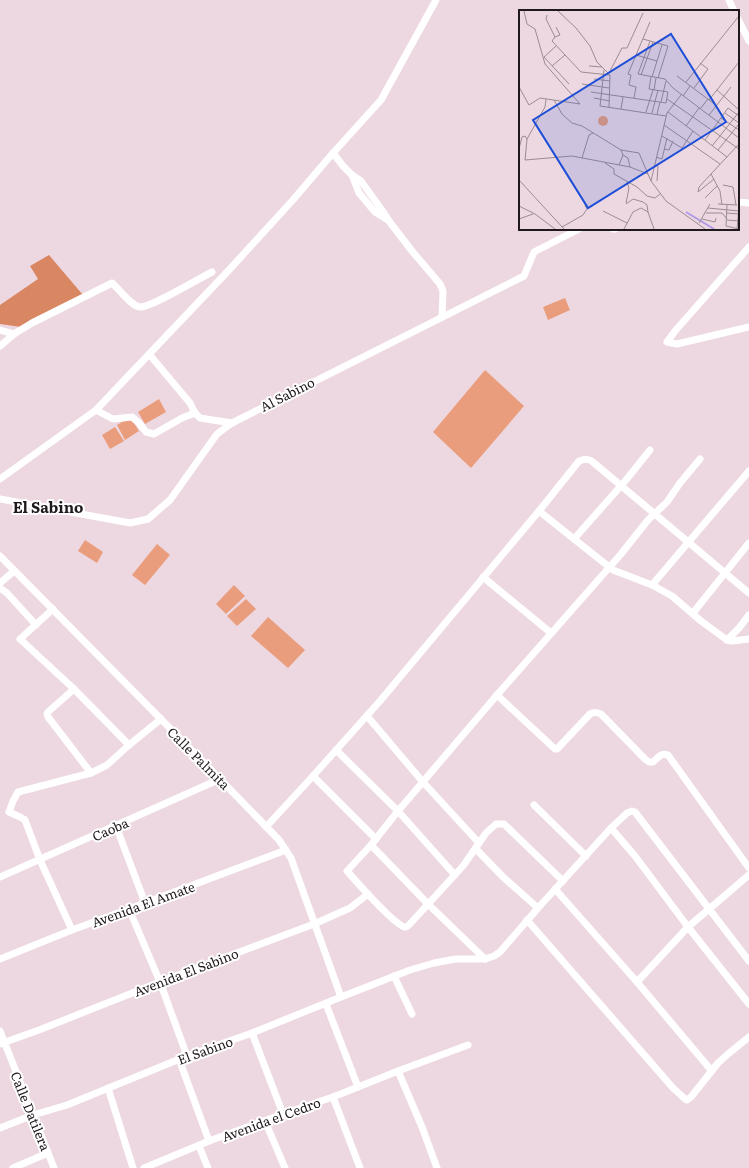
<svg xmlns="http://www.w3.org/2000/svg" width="749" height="1168" font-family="Literata,serif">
	<rect width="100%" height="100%" fill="#edd8e1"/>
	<g fill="#e99d7c">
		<polygon points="565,298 570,310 548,320 543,307"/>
		<polygon points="485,370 524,406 471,468 433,432"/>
		<polygon points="159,399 166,412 145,424 138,412"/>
		<polygon points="130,417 139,431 125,440 117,425"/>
		<polygon points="115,427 124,441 110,449 102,435"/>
		<polygon points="85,540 103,552 97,563 78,551"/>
		<polygon points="157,544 170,555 145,585 132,575"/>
		<polygon points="234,585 245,596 226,614 216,604"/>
		<polygon points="246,599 256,609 237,626 227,616"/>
		<polygon points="268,617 305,650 288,668 251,636"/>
	</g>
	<polygon fill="#d98763" points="49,255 83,295 21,327 0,324 0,305 38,279 30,266"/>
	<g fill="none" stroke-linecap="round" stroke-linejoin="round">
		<g stroke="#fff" stroke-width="7">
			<polyline points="729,0 734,11"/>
			<polyline points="738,19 749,41"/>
			<polyline points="333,153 343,166 352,175 361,181 384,213 389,221 412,251 440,284 443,291 442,317"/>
			<polyline points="352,175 359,193 375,212 388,220"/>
			<polyline points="738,202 749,203"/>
			<polyline points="613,229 615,229"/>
			<polyline points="749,247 675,331 667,342 677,344 749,327"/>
			<polyline points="0,330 14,334"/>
			<path d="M0,346L14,334L32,323L112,283C119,289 131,306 140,307C150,308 200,278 212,272"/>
			<polyline points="149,354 190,403 195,413 200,418 232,423"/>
			<polyline points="96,410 113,419 132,417 139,423 146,432 154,434 182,418 195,413"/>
			<polyline points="0,479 96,410 229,270 292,201 333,153 381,100 436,0"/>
			<polyline points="0,499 130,523 148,519 170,500 217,434 232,423 524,276 534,252 579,229"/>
			<polyline points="539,511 613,570 652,585 672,596 701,621 727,640 732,641 749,639"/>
			<polyline points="574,539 626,480 650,450"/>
			<polyline points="0,556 220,779 279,840 291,858 341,997"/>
			<polyline points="483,577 551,633"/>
			<polyline points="0,583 14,571"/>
			<polyline points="652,585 749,471"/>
			<polyline points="0,588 7,593 36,625"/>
			<polyline points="53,609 20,639 74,689 129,745"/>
			<polyline points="693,613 749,543"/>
			<polyline points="727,640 739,628 749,615"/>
			<polyline points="74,689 48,712 47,714 48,717 91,773"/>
			<path d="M497,695L555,749H557L590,714C594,712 596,712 601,714L645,759L649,762H653C658,758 661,752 668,755L749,868"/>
			<polyline points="367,716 423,782 479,843"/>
			<polyline points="336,750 398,811 454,874"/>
			<polyline points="313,776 376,839"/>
			<polyline points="534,805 586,856"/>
			<polyline points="116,826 145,903"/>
			<path d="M266,827L313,776L380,701L539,511L579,461C585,459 589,458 594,463L749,593"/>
			<polyline points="611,828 635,856 688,927 749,1004"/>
			<polyline points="371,845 428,904 485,959"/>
			<polyline points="476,849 503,877 538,908"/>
			<polyline points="0,877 220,779"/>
			<path d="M563,881L504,824H496L486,833L463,866L408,926L405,927C394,925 356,881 347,871L371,845L398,811L497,695L621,554L648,520L667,502L680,483L700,459"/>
			<polyline points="555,889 637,982 711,1070"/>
			<polyline points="129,909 160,982 187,1056"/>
			<polyline points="527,920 673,1088 684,1098 687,1100 691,1097 718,1063 728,1054 749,1037"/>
			<polyline points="72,930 40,860 25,820 20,817 9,812 13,801 18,792 91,773 107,765 129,745 161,719"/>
			<polyline points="0,959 72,930 129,909 286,850"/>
			<polyline points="394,976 412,1014"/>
			<polyline points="637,982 688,927 749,875"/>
			<polyline points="326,1004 358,1087"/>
			<polyline points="0,1031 54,1168"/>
			<polyline points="252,1033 283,1114"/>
			<polyline points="0,1044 39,1030 160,982 314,924 350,908 368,894"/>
			<polyline points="179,1059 209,1141"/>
			<polyline points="398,1071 422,1127 437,1168"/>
			<polyline points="108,1088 133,1168"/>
			<polyline points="333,1097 360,1168"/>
			<polyline points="265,1121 285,1168"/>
			<polyline points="0,1128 33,1115 67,1105 187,1056 252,1033 341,997 410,970 434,963 456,959 485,959 494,956 500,952 538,908 611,828 627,813 632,811 635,812 749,961"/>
			<polyline points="199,1146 208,1168"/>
			<polyline points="13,1168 48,1153"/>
			<polyline points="144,1168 209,1141 283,1114 333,1097 398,1071 468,1045"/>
		</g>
	</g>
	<g text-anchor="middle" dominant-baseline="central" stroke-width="4" stroke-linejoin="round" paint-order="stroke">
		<g font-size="13" fill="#20191c" stroke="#fff">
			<text transform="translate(287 394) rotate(-27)">Al Sabino</text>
			<text transform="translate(199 758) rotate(45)">Calle Palmita</text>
			<text transform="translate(110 829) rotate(-24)">Caoba</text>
			<text transform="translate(143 904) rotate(-20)">Avenida El Amate</text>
			<text transform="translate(186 972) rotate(-21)">Avenida El Sabino</text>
			<text transform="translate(205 1050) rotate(-20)">El Sabino</text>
			<text transform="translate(31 1111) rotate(68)">Calle Datilera</text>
			<text transform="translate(271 1119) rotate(-20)">Avenida el Cedro</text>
		</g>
		<g font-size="15" font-weight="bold" fill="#20191c" stroke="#fff">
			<text x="48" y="506">El Sabino</text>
		</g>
	</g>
	<g transform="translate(519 10)">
		<rect width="220" height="220" fill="#edd8e1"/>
		<path d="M79 111a5 5 0 1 1 10 0a5 5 0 1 1-10 0Z" fill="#e99d7c"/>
		<path fill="none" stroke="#ae9ae8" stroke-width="2" d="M167,202L195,219"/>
		<path fill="none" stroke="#9b8c92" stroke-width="1" d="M5,1L8,14L16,19L26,54L61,94M39,1L57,18L71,36L78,52L91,65L90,97M28,5L27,9L36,27L41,25L37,17M36,27L33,31L62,62L91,65M124,29L149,36L139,68M131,31L119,64L146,69L154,78L220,128M37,36L25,47L50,74M117,45L138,51M33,56L46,45M70,56L83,57M85,60L81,96L147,106M90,63L103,38H108L124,3M122,65L134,32M158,66L198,96M133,67L143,35M75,69L91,71M167,72L220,6M63,74L90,78M0,77L10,95L21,88L61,94M175,78L189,59L181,53M135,80L137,68M198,80L220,100M72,82L147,93L149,82L130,79L132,67M164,86L171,76M75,88L91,91M115,88L117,77L110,75L112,65L109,64L131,12M27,89L26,97L8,129L6,150L53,146L111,157L129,164M148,89L220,139M35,90L43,104L53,113L63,116L102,140L120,143L132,171L147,191L186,219M190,90L220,52M142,92L147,71M102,99L104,87M181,99L189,89M127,102L134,80M149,102L208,147M133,103L139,80M206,103L220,113M138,104L141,92M190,105L212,77M202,108L220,120M145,115L201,154M167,116L180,98M143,126L163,138L174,121M186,130L209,98L220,106M193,136L220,102M0,139L3,127L6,126L8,129M145,139L150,140L154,131M199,140L220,114M104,145L109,148L111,157M137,147L143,149L148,128M63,148L70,125L74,123M86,153L95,159V164L118,177L128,186L136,188L141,184M100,155L104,145L102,140M136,155L139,156L138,171M192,164L180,177L179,182L195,169M0,170L45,219M132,171L148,103L162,85M204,175L214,177L217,195M220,178V196M186,188L198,176M107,193L110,178L108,172M107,194L114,189L124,192L128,195L129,202M199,194L218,195M203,195L201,181L192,164L220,134M208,195L207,216L220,219M0,196L16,204L36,219M189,198L220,201M84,201L108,213M187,203H203L208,209M208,203L220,204M0,209L14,204M183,209L196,212L197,208M208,210L220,211M180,213L191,194M43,217L64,205L68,199L66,195M105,219L114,202L122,198L129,202L135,219M218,219L220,196"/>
		<path fill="#1d4ed8" fill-opacity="0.15" stroke="#1d4ed8" stroke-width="2" d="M152,24L207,112L69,198L14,110Z"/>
		<rect width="220" height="220" fill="none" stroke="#20191c" stroke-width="2"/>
	</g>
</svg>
